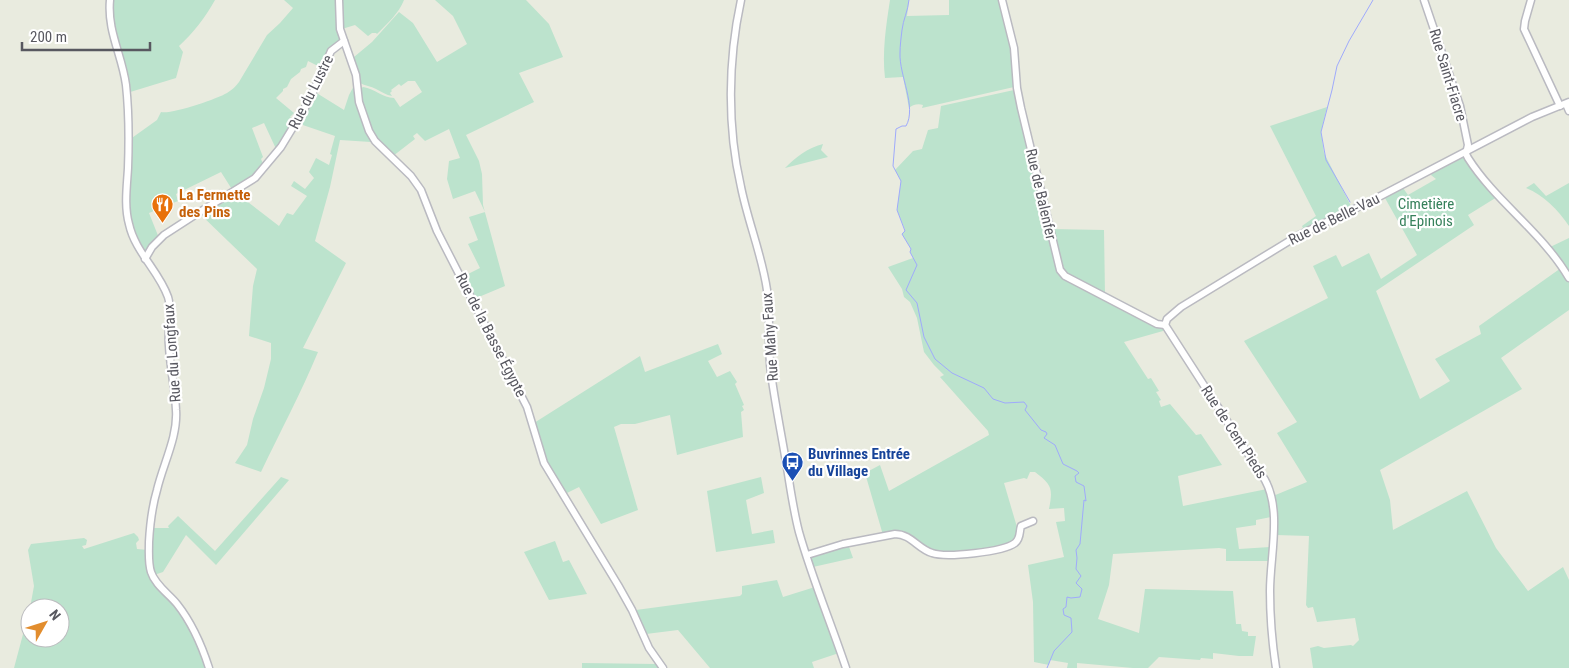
<svg xmlns="http://www.w3.org/2000/svg" width="1569" height="668" font-family="'Roboto Condensed',sans-serif">
	<rect width="100%" height="100%" fill="#e9ebdf"/>
	<g fill="#bce3cd">
		<path d="M111,0H215C205,18 194,32 179,46L183,52L176,78L127,93L113,35Z"/>
		<path d="M284,0H337L340,39L332,48L322,68L308,61L306,67L301,69L300,72L291,79L287,87L283,89V91L276,98L294,113L290,117L295,121L277,151L264,123L252,128L263,157L261,159L264,166L258,173L233,191L221,172L176,194L178,201L149,213L159,238L147,252H144C122,229 129,171 129,140L157,120L161,112C170,115 217,99 227,93C232,90 236,86 239,82L267,35L280,23L293,8Z"/>
		<path d="M340,0H404C399,13 387,24 377,34L376,33H372L368,36L355,25L342,29Z"/>
		<path d="M435,0H526L549,24L563,57L519,73L534,102L466,135L479,161L482,174L483,205L505,286L474,299L462,277L480,268L468,244L478,240L469,217L485,212L475,191L453,199L447,179L449,161L460,158L449,129L425,141L417,133L413,136L415,139L393,156L378,141L363,113L360,89L363,87C375,89 383,98 394,98L400,107L422,92L415,81H408L401,86L399,84L391,90L392,91L390,93L392,96C386,95 382,92 376,89C371,86 365,86 360,83L354,57L372,42L399,12L413,23L437,62L467,44L453,16Z"/>
		<path d="M890,0H909L907,16L949,15V0H1001L1013,49L1014,87L922,108L923,105C918,103 912,105 909,108L903,77L885,78C882,52 886,26 890,0Z"/>
		<path d="M356,82L371,139V142L340,140L330,187L315,241L346,263L303,348L318,352C301,393 280,432 261,472L235,463L247,445L253,419L264,388L271,359V343L249,336L253,286L257,269L199,213L235,192L279,226L287,213L293,215L307,196L291,186L294,181L305,189L314,178L309,172L316,158L329,165L332,155L330,154L335,136L297,123L315,92L344,110L349,95Z"/>
		<path d="M1014,90L1059,274L1061,277L1102,296L1163,329V331L1124,342L1148,379L1151,378L1159,391L1156,392L1161,400L1159,401L1161,407L1170,404L1196,435L1201,434L1222,465L1178,476L1183,506L1267,489L1271,517L1256,520V525L1236,528L1239,549L1270,547L1269,561H1226V549L1219,548L1113,554L1109,585L1098,619L1139,633L1145,589L1233,591L1236,624H1241L1242,631L1248,632V636H1256L1253,656H1239L1213,653V659L1201,658L1200,660L1159,657L1148,668H1133L1077,663V668H1067L1068,663L1050,660L1049,665L1034,662L1033,602L1028,565L1064,557L1056,522L1065,521L1064,508L1049,509C1053,488 1052,485 1035,472H1030L1027,479L1024,478L1004,483L1019,534L1013,543L980,551L933,552L908,535H883L865,473L880,465L889,491L989,435L988,431L940,377L944,375L934,365L924,352L917,318L910,302L904,297L902,289L888,267L913,258L910,252L911,249L902,234L905,230L897,210L901,181L895,170L913,151L922,149L928,130L938,128L941,106Z"/>
		<polygon points="1327,107 1321,132 1324,153 1352,208 1304,230 1302,226 1316,216 1270,126"/>
		<path d="M823,144L821,150L828,157L785,168C796,157 807,148 823,144Z"/>
		<polygon points="1462,157 1467,160 1497,197 1468,215 1474,225 1376,291 1420,399 1450,381 1435,359 1481,334 1479,326 1561,268 1569,280 1569,310 1501,358 1522,389 1380,470 1390,500 1393,530 1467,491 1496,548 1528,591 1563,567 1569,580 1569,668 1313,668 1310,648 1318,646 1324,648 1351,645 1353,646 1359,640 1355,618 1317,622 1313,607 1308,608 1306,605 1309,536 1276,535 1273,496 1307,482 1277,433 1297,422 1244,341 1328,298 1313,266 1336,255 1342,267 1369,253 1381,279 1417,255 1385,198 1403,188 1408,195 1436,179 1431,175 1432,173"/>
		<path d="M1534,183L1546,196L1569,183V226C1558,210 1544,195 1526,188Z"/>
		<polygon points="1051,229 1104,230 1105,295 1064,273"/>
		<polygon points="1569,238 1569,274 1548,248"/>
		<polygon points="718,344 722,354 708,361 717,377 730,371 737,382 735,384 744,405 742,406 744,410 741,412 743,437 677,455 670,415 635,424 621,424 614,427 638,510 601,524 579,487 565,494 544,457 534,423 640,356 645,372"/>
		<polygon points="281,477 289,480 216,565 186,535 163,572 154,575 152,570 151,528 169,528 168,526 178,516 215,551"/>
		<polygon points="761,477 764,493 746,500 752,534 773,530 775,543 716,552 707,491"/>
		<polygon points="134,533 138,537 139,540 136,543 137,549 148,550 148,575 171,598 184,616 208,668 14,668 30,608 30,638 60,638 60,608 30,608 34,586 28,550 31,544 84,538 87,540 86,545 82,546 84,549"/>
		<polygon points="555,541 563,562 569,560 587,594 549,600 524,552"/>
		<polygon points="848,544 853,558 813,567 810,558 811,555"/>
		<polygon points="777,580 783,597 815,587 839,653 812,662 814,668 710,668 678,630 646,634 636,610 740,596 742,594 742,586"/>
		<polygon points="582,663 657,664 661,668 582,668"/>
	</g>
	<g fill="none" stroke-linecap="round" stroke-linejoin="round">
		<g stroke="#9faafc" stroke-width="1">
			<path d="M909,0C908,11 903,20 902,30C901,38 900,46 900,53C899,75 917,107 906,126H902L896,129L893,166L901,181L897,210L905,231L902,234L911,249L910,252L917,265L906,290L917,303L924,337L935,359L952,373L984,388L993,399L1005,403L1024,402L1027,406L1025,410L1041,430L1046,432L1047,434L1044,438L1055,445L1063,464L1077,471L1079,473L1075,476L1076,482L1084,486L1086,501L1084,500L1080,544L1076,550L1077,558L1076,569L1081,576L1076,583L1082,589L1080,597L1071,598L1067,597L1066,607L1063,609L1064,615L1071,618L1072,632L1054,651L1047,668"/>
			<polyline points="1350,202 1326,160 1321,132 1332,90 1337,66 1349,41 1373,0"/>
		</g>
		<defs>
			<g id="minor">
				<path d="M110,0C107,31 122,55 126,85C129,112 129,140 128,168C127,186 124,206 129,224C135,252 159,271 168,297C173,313 167,329 169,346C170,367 175,388 176,410C178,437 163,464 157,490C152,507 150,524 149,542C149,552 148,563 151,572C155,585 169,594 177,604C192,623 202,646 209,668"/>
				<polyline points="339,0 340,29 356,75 359,102 369,131 375,141 411,176 421,190 437,231 527,407 544,463 618,585 632,610 649,648 663,668"/>
				<path d="M741,0C728,60 727,127 741,187C748,222 762,255 767,290C771,317 767,345 771,373C775,403 781,432 786,462C790,485 793,509 799,532C812,578 831,623 846,668"/>
				<polyline points="1002,0 1014,48 1017,88 1021,108 1060,270 1065,276 1157,324 1165,325"/>
				<path d="M1424,0L1460,106L1468,145L1466,154L1468,158C1496,202 1542,232 1569,278"/>
				<polyline points="1531,0 1525,21 1524,29 1560,106"/>
				<polyline points="1566,104 1569,111"/>
				<polyline points="145,259 152,247 164,235 198,213 255,178 281,147 309,101 331,51 344,41"/>
				<polyline points="1165,325 1167,319 1181,307 1299,235 1369,202 1532,117 1569,102"/>
				<path d="M1165,325L1265,480C1282,511 1270,556 1270,591C1270,617 1272,642 1276,668"/>
				<path d="M807,555L843,544L895,534C911,534 918,549 932,553C946,558 1003,552 1015,543C1021,538 1019,532 1021,526L1033,521"/>
			</g>
		</defs>
		<use href="#minor" stroke="#babac1" stroke-width="9"/>
		<use href="#minor" stroke="#fff" stroke-width="6"/>
	</g>
	<defs>
		<symbol id="restaurant-pin" viewBox="-11 -11 22 30"><path d="M0 17L-7.5 6A9.5 9.5 0 1 1 7.5 6Z" fill="#e8710a" stroke="#fff"/><path d="M-5-6h1v4h1v-4h1v4h1v-4h1v5L-1.5 .5V6h-2V.5L-5-1ZM5-6V6H3V1.5H1.5Q1.5-4 5-6Z" fill="#fff"/></symbol>
		<symbol id="bus-pin" viewBox="-11 -11 22 30"><path d="M0 17L-7.5 6A9.5 9.5 0 1 1 7.5 6Z" fill="#1a4fb4" stroke="#fff"/><path d="M-5-6H5V4H4V6H2V4H-2V6H-4V4H-5ZM-3.5-4V0h7V-4ZM-3.5 1.2v1.5H-2V1.2ZM2 1.2v1.5H3.5V1.2Z" fill="#fff"/></symbol>
	</defs>
	<g fill-rule="evenodd">
		<use href="#restaurant-pin" x="150" y="192" width="25" height="34"/>
		<use href="#bus-pin" x="780" y="450" width="25" height="34"/>
	</g>
	<g text-anchor="middle" dominant-baseline="central" stroke-width="4.5" stroke-linejoin="round" paint-order="stroke">
		<g font-size="15" fill="#585860" stroke="#fff">
			<text transform="translate(1448 75) rotate(73)">Rue Saint-Fiacre</text>
			<text transform="translate(311 92) rotate(-63)">Rue du Lustre</text>
			<text transform="translate(1041 194) rotate(77)">Rue de Balenfer</text>
			<text transform="translate(1334 219) rotate(-26)">Rue de Belle-Vau</text>
			<text transform="translate(491 335) rotate(63)">Rue de la Basse Égypte</text>
			<text transform="translate(770 337) rotate(-94)">Rue Mahy Faux</text>
			<text transform="translate(172 353) rotate(-94)">Rue du Longfaux</text>
			<text transform="translate(1234 432) rotate(57)">Rue de Cent Pieds</text>
		</g>
		<g font-size="15" font-weight="bold" fill="#c56008" stroke="#fff" text-anchor="start">
			<text x="179" y="195">La Fermette<tspan x="179" dy="17">des Pins</tspan></text>
		</g>
		<g font-size="15" fill="#36815b" stroke="#fff">
			<text x="1426" y="204">Cimetière<tspan x="1426" dy="17">d'Epinois</tspan></text>
		</g>
		<g font-size="15" font-weight="bold" fill="#164399" stroke="#fff" text-anchor="start">
			<text x="808" y="454">Buvrinnes Entrée<tspan x="808" dy="17">du Village</tspan></text>
		</g>
	</g>
	<g transform="translate(45 623) rotate(51)"><circle r="24" fill="#ffffff" stroke="#bcbcbf"/>
	<path d="M0-4L9 19L0 12L-9 19Z" fill="#e28d2e"/>
	<text y="-8" font-size="14" font-weight="bold" text-anchor="middle" fill="#585860">N</text>
	</g>
	<path d="M22 42v8h128v-8" fill="none" stroke="#585860" stroke-width="2.5"/>
	<text x="30" y="42" font-size="15" fill="#585860" stroke="#ffffff" stroke-width="4" paint-order="stroke">200 m</text>
</svg>
